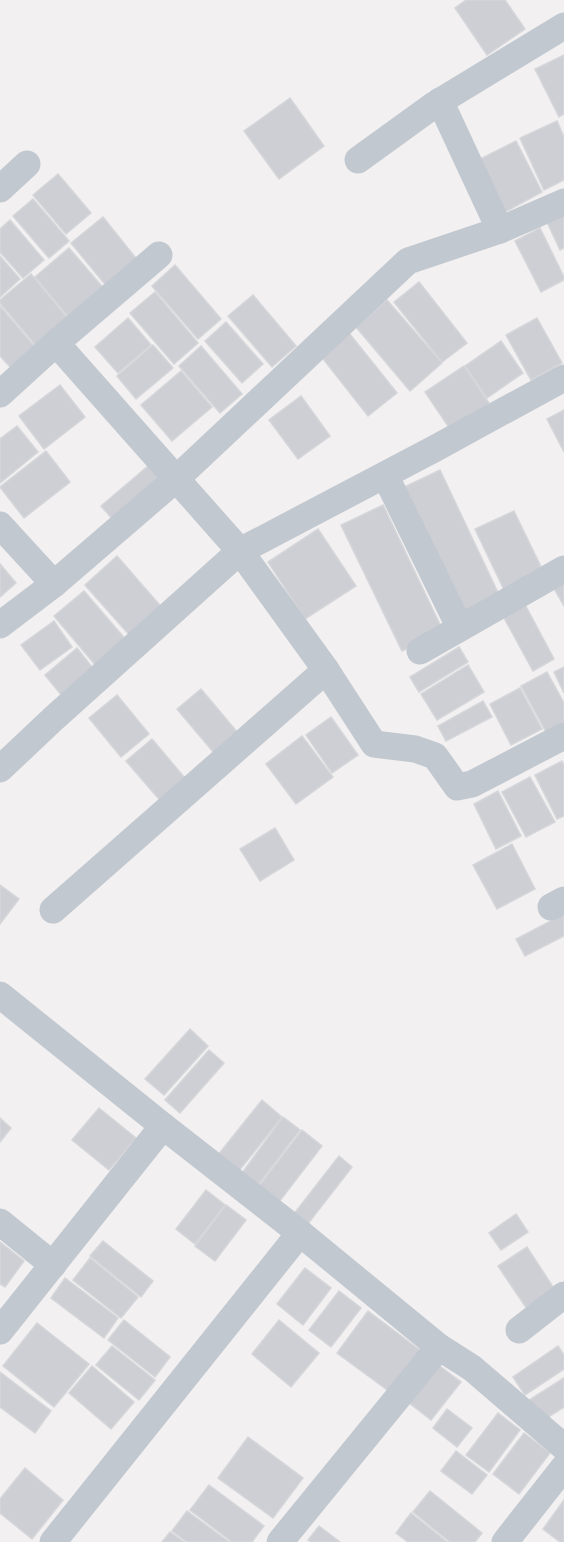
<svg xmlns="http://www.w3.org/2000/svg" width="564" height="1542" font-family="'Fira Sans Condensed',sans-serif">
	<rect width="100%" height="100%" fill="#f2f0f0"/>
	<g fill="#cecfd4" stroke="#d5d6da" stroke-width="1.5">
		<polygon points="466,0 505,0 525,29 487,55 455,8"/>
		<polygon points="564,55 564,114 559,117 535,69"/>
		<polygon points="290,98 324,146 279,179 244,131"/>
		<polygon points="557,121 564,137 564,180 544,190 520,138"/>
		<polygon points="516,141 542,192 503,213 476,161"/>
		<polygon points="58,174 91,213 66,234 33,195"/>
		<polygon points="33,199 69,241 49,258 13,216"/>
		<polygon points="564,214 564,248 560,250 547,222"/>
		<polygon points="103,217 139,262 108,288 71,243"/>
		<polygon points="10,220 44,260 23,278 0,252 0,229"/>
		<polygon points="540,228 564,277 564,280 541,292 515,241"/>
		<polygon points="69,248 106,291 71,320 35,277"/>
		<polygon points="0,256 20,279 0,297"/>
		<polygon points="175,265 221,319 198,339 152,286"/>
		<polygon points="31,274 69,320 37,347 0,303 0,300"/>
		<polygon points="419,282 467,343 442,362 394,302"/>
		<polygon points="155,292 198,343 174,364 130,313"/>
		<polygon points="253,295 296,346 272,367 228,316"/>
		<polygon points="387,300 442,363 410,391 356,327"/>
		<polygon points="0,306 35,347 11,368 0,356"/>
		<polygon points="128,318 151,345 118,373 95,347"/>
		<polygon points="537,318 562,363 531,380 506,335"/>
		<polygon points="226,322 263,364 242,383 205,341"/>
		<polygon points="349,333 397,393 368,416 320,355"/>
		<polygon points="501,341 523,373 487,398 465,366"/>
		<polygon points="153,345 173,368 136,399 117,376"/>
		<polygon points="201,346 242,394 220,413 179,366"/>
		<polygon points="464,366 491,406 452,432 425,392"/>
		<polygon points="181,371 212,407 172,441 141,405"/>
		<polygon points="60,385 85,417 44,449 19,416"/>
		<polygon points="301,396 330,436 298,459 269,420"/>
		<polygon points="564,410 564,452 547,419"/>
		<polygon points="17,426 38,452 0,483 0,439"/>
		<polygon points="46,451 70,482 24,518 0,487"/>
		<polygon points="148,466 162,483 115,522 101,506"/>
		<polygon points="440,470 501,599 462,618 400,489"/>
		<polygon points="383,505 443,631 402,651 341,525"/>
		<polygon points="514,511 544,573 505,592 475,529"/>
		<polygon points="318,529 356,586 305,619 268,562"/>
		<polygon points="117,556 164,610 132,638 85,585"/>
		<polygon points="0,564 16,583 0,597"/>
		<polygon points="564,578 564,606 552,585"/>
		<polygon points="84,591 127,641 97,667 54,616"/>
		<polygon points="520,595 554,659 533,671 498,607"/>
		<polygon points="54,621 72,647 40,670 21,645"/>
		<polygon points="459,647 468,662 419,692 410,677"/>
		<polygon points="77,648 99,676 67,702 45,675"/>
		<polygon points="468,665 484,692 437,720 421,694"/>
		<polygon points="564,667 564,693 554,672"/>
		<polygon points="547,672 564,703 564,723 546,732 521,686"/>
		<polygon points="520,688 542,729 511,745 490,704"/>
		<polygon points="201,689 243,739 219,759 177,709"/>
		<polygon points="117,695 149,734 121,757 89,718"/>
		<polygon points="483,701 492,717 446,741 438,726"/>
		<polygon points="331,717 358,755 332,773 306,735"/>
		<polygon points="302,736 333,777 296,804 266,764"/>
		<polygon points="152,739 189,783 164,805 126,761"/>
		<polygon points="562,761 564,765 564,816 557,819 535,775"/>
		<polygon points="530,777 555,822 526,837 502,792"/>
		<polygon points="498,791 521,836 496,849 474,804"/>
		<polygon points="275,828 294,860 260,881 240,849"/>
		<polygon points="512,844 535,889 497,909 473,865"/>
		<polygon points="0,885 19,899 0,924"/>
		<polygon points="564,914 564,936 525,956 516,939"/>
		<polygon points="190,1029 208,1046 164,1095 145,1079"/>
		<polygon points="209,1050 224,1063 180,1113 165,1100"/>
		<polygon points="262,1100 282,1117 238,1172 218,1155"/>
		<polygon points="99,1108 136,1138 109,1170 72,1140"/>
		<polygon points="283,1117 300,1130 258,1185 242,1173"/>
		<polygon points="0,1118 11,1128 0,1142"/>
		<polygon points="302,1130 322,1146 279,1202 259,1186"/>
		<polygon points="339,1156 352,1167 307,1225 293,1215"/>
		<polygon points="206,1190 225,1205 195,1244 176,1229"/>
		<polygon points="226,1205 246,1220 215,1261 195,1246"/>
		<polygon points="516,1214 528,1232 501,1250 489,1233"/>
		<polygon points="103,1241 153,1281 141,1297 90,1256"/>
		<polygon points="0,1242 24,1261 5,1287 0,1284"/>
		<polygon points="527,1247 555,1290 527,1309 498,1266"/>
		<polygon points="90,1258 138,1297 121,1318 73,1280"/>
		<polygon points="305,1268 331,1288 303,1325 277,1304"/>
		<polygon points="65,1278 118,1318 104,1338 51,1298"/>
		<polygon points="339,1291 361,1308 331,1347 309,1330"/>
		<polygon points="368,1311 421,1351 390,1392 337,1353"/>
		<polygon points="124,1320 170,1357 155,1377 108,1340"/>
		<polygon points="279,1320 319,1353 291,1387 252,1354"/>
		<polygon points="37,1323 89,1364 54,1407 3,1366"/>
		<polygon points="112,1346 155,1380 139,1400 96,1365"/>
		<polygon points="558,1346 564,1355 564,1369 525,1395 513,1377"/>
		<polygon points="437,1364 461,1382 431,1420 408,1402"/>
		<polygon points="92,1366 134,1402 111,1429 69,1393"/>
		<polygon points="0,1372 51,1411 35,1433 0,1407"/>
		<polygon points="564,1378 564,1407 539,1423 526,1402"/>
		<polygon points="447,1409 472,1428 457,1447 433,1428"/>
		<polygon points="498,1413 520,1430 489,1472 466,1455"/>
		<polygon points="524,1433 550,1453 519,1494 493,1474"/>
		<polygon points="248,1437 303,1478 273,1518 218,1478"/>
		<polygon points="456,1451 487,1475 472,1494 441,1471"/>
		<polygon points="25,1468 63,1500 32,1539 0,1513 0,1499"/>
		<polygon points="209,1485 264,1526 252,1542 232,1542 190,1510"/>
		<polygon points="430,1491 482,1533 475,1542 450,1542 413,1512"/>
		<polygon points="564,1500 564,1542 560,1542 543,1529"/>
		<polygon points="187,1511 229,1542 187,1542 172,1531"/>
		<polygon points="411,1513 447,1542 408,1542 396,1533"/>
		<polygon points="319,1526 340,1542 311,1542 308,1540"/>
		<polygon points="170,1532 184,1542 162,1542"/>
	</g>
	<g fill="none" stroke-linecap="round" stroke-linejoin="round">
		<g stroke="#c2c8d0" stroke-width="27">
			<polyline points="440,101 500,230"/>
			<polyline points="358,160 434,105 564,26"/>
			<polyline points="0,189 27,164"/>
			<polyline points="0,394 56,343 159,255"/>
			<polyline points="385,475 460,628"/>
			<polyline points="0,525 54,584"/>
			<polyline points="0,625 54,584 176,479 408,261 500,230 564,202"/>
			<polyline points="420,651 564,569"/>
			<polyline points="326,670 374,744 415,749 435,756 457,787 472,784 564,736"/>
			<polyline points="0,769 53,719 240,551 434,449 564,378"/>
			<polyline points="551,907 564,900"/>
			<polyline points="53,910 326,670 240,551 56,343"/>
			<polyline points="0,995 163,1126 300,1233 439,1347 472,1368 564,1447"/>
			<polyline points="0,1222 53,1265"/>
			<polyline points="519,1330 564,1295"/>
			<polyline points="0,1331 163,1126"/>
			<polyline points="53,1542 300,1233"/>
			<polyline points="280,1542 439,1347"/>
			<polyline points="505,1542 564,1467"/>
		</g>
	</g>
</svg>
